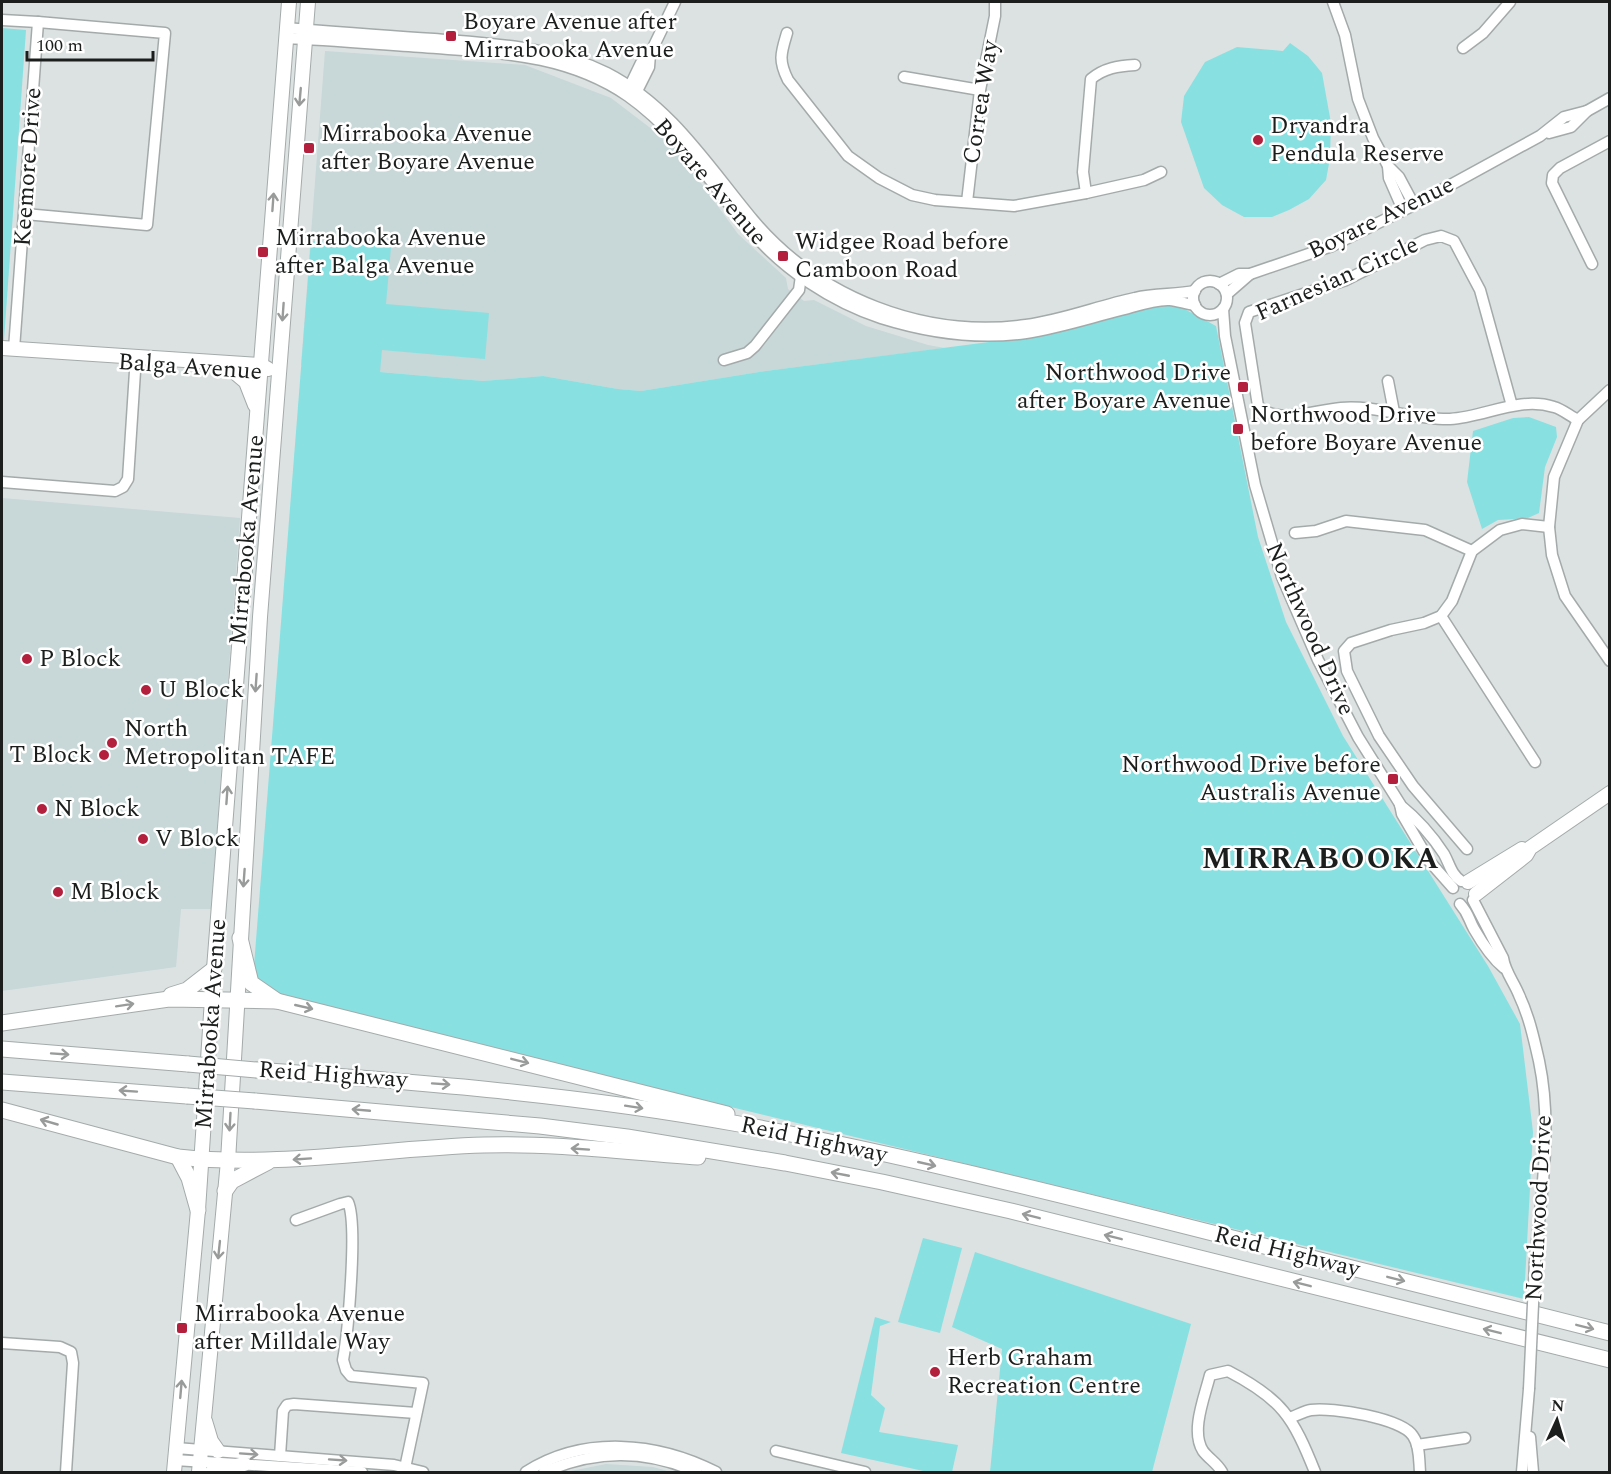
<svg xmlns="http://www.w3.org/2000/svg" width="1611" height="1474" font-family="Spectral,serif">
	<rect width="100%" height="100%" fill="#dce2e2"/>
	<g fill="#c8d7d7">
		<polygon points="325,51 525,65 611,98 674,146 738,234 786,278 788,289 804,301 814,300 866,326 928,345 945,348 759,372 641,391 618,389 543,376 483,381 301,365"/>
		<polygon points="2,498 240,518 211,909 181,909 176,967 2,991"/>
		<polygon points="606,1464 653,1467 671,1472 566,1472"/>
	</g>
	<g fill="#89e0e1">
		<polygon points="2,28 26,30 4,340 2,340"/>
		<polygon points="1290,43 1308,56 1322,73 1331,123 1330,158 1326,180 1309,199 1289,210 1272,217 1244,217 1222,205 1204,188 1181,122 1184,96 1205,62 1237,47 1283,51"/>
		<polygon points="311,241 391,247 386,304 489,313 485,359 382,350 380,372 483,381 543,376 618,389 641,391 759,372 989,342 1141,309 1175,304 1216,326 1258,537 1286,622 1343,736 1488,966 1520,1024 1533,1132 1524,1299 252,991"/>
		<polygon points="1529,417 1556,427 1557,437 1545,467 1539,513 1528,518 1498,520 1482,529 1467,482 1473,431 1513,418"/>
		<polygon points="923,1238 962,1248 940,1333 898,1322"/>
		<polygon points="975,1252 1191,1324 1152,1472 990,1472 1002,1349 952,1327"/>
		<polygon points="875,1317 891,1322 880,1326 871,1395 885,1408 879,1432 958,1445 952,1472 928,1472 841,1453"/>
	</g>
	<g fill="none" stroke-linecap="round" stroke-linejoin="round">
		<defs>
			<g id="minor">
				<polyline points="1333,2 1345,35 1358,99 1373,138 1388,166 1399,177 1414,205"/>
				<polyline points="2,20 38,22 14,349"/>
				<path d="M286,28C335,32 384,36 434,39C493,44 552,46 607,73C671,106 708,166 753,220C819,298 924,339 1026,325C1063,320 1098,306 1135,298C1155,293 1175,295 1195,291"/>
				<path d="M787,33C781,53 778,60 788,80L848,156L879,178L912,195L935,200L1014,206L1086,193L1144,180L1161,172"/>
				<path d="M286,38C331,40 377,44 423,47C496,53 565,53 628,96C679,132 711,184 751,231C784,270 832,302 881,318C929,333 976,340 1026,333C1059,328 1092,317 1125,309C1139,305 1156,299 1170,300C1178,301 1187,304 1195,305"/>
				<polyline points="1463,48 1483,33 1510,2"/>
				<polyline points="904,77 980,90"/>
				<polyline points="627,92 641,63 650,54 675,2"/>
				<polyline points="635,95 649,67 650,54"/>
				<polyline points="1549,133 1571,127 1587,111 1610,98"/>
				<polyline points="1388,166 1389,178 1403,210"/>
				<path d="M1086,193L1083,172L1091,79C1104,68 1118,66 1135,65"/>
				<polyline points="967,202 980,90 995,16 995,2"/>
				<polyline points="25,214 147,225 165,33 38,22"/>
				<polyline points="1592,264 1552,183 1553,175 1560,168 1610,141"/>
				<circle cx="1210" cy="298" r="17"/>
				<polyline points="1219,284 1239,274 1250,274 1332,246 1414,205 1540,136 1564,117 1587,111"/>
				<polyline points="1227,294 1250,274"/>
				<polyline points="1223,309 1225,336 1255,485 1282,577 1318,660 1358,737 1400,804 1402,814 1430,862 1453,888"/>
				<polyline points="724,360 747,353 755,346 799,290 801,276"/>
				<polyline points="1388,381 1394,412"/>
				<polyline points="1610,390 1578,420 1554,477 1549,527 1552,555 1565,596 1610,661"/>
				<path d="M1512,406L1480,290L1454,241L1441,236L1425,240L1346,280L1249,312L1245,323L1258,406C1278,425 1315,410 1341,408C1377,405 1414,420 1450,419C1485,417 1519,396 1554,407C1562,409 1570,416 1578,420"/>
				<polyline points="2,482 115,491 123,487 128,479 136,356"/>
				<polyline points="1295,533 1316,531 1346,521 1425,530 1472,551"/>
				<polyline points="1441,616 1535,762"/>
				<path d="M1400,805C1416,818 1433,837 1444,854C1450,865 1451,874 1461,881"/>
				<polyline points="1467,849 1413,786 1379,736 1347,671 1344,651 1351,643 1391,630 1424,623 1441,616 1452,601 1472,551 1500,530 1522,524 1549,527"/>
				<path d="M1473,900L1503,958C1505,972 1514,982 1519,995C1529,1016 1534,1039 1539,1061C1553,1127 1541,1196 1535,1262"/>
				<path d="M1460,904C1469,914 1468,918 1474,929C1482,943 1492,958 1504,968"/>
				<path d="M296,1220L340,1204L348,1202C358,1224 348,1332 343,1360L346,1370L351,1376L423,1383L405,1468"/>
				<polyline points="2,1343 60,1347 71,1352 73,1363 66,1472"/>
				<path d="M1289,1418C1296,1416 1304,1411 1311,1410C1332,1407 1402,1418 1413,1436C1420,1446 1419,1461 1420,1472"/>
				<polyline points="1530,1437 1533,1472"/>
				<polyline points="1417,1445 1465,1438"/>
				<polyline points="176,1448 394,1465 423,1472"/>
				<polyline points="776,1451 865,1472"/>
				<polyline points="280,1456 283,1411 287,1405 294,1404 416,1413"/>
				<polyline points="175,1460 362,1472"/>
				<path d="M526,1472C584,1435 657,1442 716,1472"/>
				<path d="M544,1472C596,1450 644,1449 697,1472"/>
				<path d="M1222,1472C1217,1463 1209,1459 1203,1451C1190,1431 1205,1396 1210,1375L1228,1371C1282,1399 1293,1417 1315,1472"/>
				<polyline points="1522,1472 1529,1389"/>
			</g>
			<g id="major">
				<polyline points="2,348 261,365 268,369"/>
				<polyline points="233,371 246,382 255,405"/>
				<polyline points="1468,882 1522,849"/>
				<polyline points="1476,894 1526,855 1530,848 1610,793"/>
				<polyline points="205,1421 211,1441 218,1451"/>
				<polyline points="174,1472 198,1210 214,969 289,2"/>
				<polyline points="199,1472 228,1161 260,617 308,2"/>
				<polyline points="212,1472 244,1464"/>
			</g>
			<g id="highway">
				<polyline points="240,938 251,983 277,1001"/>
				<polyline points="171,995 187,990 214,969"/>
				<polyline points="2,1023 169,999 277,1001 727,1114"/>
				<polyline points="2,1049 188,1064"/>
				<path d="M257,1070C418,1082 580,1095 739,1124C889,1152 1037,1189 1185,1226C1327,1262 1468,1297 1610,1333"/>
				<polyline points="2,1082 187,1096"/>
				<polyline points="255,1101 540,1126 627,1137 785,1163 882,1182 1011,1211 1610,1360"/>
				<path d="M2,1110L178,1157C281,1168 382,1148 484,1145C555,1143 627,1152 698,1157"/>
				<polyline points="178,1157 189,1178 198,1210"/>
				<polyline points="225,1191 232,1181 268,1162"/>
			</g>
		</defs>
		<use href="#minor" stroke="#a4aaaa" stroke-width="13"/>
		<use href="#major" stroke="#a4aaaa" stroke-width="16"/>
		<use href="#highway" stroke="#a4aaaa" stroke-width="17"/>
		<use href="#minor" stroke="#fff" stroke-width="10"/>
		<use href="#major" stroke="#fff" stroke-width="14"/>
		<use href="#highway" stroke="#fff" stroke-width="15"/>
		<defs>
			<polyline id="minor-bridge" points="1529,1389 1535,1262"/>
			<g id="highway-bridge">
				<polyline points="188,1064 257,1070"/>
				<polyline points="187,1096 255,1101"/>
			</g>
		</defs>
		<use href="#minor-bridge" stroke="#a4aaaa" stroke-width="13" stroke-linecap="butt"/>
		<use href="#highway-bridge" stroke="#a4aaaa" stroke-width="17" stroke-linecap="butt"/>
		<use href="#minor-bridge" stroke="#fff" stroke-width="10"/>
		<use href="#highway-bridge" stroke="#fff" stroke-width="15"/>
	</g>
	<defs><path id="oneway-shaft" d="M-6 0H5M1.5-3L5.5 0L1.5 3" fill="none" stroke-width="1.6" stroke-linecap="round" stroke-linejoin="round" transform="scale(1.5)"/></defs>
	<g stroke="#999a9a">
		<use href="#oneway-shaft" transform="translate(300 97) rotate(95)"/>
		<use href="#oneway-shaft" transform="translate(273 202) rotate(-86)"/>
		<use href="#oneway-shaft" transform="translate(283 312) rotate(94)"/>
		<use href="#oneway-shaft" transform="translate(256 683) rotate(94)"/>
		<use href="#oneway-shaft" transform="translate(227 795) rotate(-86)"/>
		<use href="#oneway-shaft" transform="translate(244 878) rotate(94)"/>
		<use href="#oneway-shaft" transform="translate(125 1005) rotate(-9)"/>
		<use href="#oneway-shaft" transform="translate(304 1007) rotate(13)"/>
		<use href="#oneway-shaft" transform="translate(60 1054) rotate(4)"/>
		<use href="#oneway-shaft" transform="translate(520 1061) rotate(14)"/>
		<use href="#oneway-shaft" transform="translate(441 1084) rotate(4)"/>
		<use href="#oneway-shaft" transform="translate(128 1091) rotate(-176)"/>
		<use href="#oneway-shaft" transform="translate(634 1107) rotate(9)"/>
		<use href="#oneway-shaft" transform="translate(361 1110) rotate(-175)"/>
		<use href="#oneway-shaft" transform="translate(49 1122) rotate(-164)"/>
		<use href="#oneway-shaft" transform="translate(230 1122) rotate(93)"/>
		<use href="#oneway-shaft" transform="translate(580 1149) rotate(-176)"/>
		<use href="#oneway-shaft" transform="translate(302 1159) rotate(176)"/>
		<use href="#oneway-shaft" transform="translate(927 1164) rotate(13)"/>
		<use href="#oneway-shaft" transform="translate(840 1174) rotate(-169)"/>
		<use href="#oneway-shaft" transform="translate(1031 1216) rotate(-166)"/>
		<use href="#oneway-shaft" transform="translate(1113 1237) rotate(-166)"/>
		<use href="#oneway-shaft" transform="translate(219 1250) rotate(96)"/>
		<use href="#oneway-shaft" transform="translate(1396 1279) rotate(14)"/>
		<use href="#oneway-shaft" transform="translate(1302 1284) rotate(-166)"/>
		<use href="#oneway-shaft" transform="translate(1585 1327) rotate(14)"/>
		<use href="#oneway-shaft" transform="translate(1492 1331) rotate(-166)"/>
		<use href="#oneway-shaft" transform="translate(181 1389) rotate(-85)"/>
		<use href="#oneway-shaft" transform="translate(249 1454) rotate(4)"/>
		<use href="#oneway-shaft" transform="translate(338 1460) rotate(4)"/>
	</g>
	<g fill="#b3203e" stroke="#fff" stroke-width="2">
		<rect x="445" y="30" width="12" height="12" rx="3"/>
		<circle cx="1258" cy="140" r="6"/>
		<rect x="303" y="142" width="12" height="12" rx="3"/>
		<rect x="257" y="246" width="12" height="12" rx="3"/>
		<rect x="777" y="250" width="12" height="12" rx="3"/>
		<rect x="1237" y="381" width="12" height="12" rx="3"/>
		<rect x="1232" y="423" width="12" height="12" rx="3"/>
		<circle cx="27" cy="659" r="6"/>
		<circle cx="146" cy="690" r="6"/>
		<circle cx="112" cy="743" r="6"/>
		<circle cx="104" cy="755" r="6"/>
		<rect x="1387" y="773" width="12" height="12" rx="3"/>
		<circle cx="42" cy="809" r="6"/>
		<circle cx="143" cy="839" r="6"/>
		<circle cx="58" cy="892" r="6"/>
		<rect x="176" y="1322" width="12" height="12" rx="3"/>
		<circle cx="935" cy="1372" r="6"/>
	</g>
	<g text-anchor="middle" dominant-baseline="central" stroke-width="5" stroke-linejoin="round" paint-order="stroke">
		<g font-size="24" fill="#1c1e1e" stroke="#fff" text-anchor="start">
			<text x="463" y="22">Boyare Avenue after<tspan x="463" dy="28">Mirrabooka Avenue</tspan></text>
			<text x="1270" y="126">Dryandra<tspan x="1270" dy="28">Pendula Reserve</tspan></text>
			<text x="321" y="134">Mirrabooka Avenue<tspan x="321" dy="28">after Boyare Avenue</tspan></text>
			<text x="275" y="238">Mirrabooka Avenue<tspan x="275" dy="28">after Balga Avenue</tspan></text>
			<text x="795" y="242">Widgee Road before<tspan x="795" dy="28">Camboon Road</tspan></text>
			<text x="1231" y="373" text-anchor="end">Northwood Drive<tspan x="1231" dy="28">after Boyare Avenue</tspan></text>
			<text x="1250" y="415">Northwood Drive<tspan x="1250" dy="28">before Boyare Avenue</tspan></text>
			<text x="39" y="659">P Block</text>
			<text x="158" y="690">U Block</text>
			<text x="124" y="729">North<tspan x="124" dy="28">Metropolitan TAFE</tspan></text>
			<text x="92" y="755" text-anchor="end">T Block</text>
			<text x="1381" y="765" text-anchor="end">Northwood Drive before<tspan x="1381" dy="28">Australis Avenue</tspan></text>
			<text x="54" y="809">N Block</text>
			<text x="155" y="839">V Block</text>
			<text x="70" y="892">M Block</text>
			<text x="194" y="1314">Mirrabooka Avenue<tspan x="194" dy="28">after Milldale Way</tspan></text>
			<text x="947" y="1358">Herb Graham<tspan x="947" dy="28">Recreation Centre</tspan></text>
		</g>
		<g font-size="24" fill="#1c1e1e" stroke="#fff">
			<text transform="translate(981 102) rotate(-81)">Correa Way</text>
			<text transform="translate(28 167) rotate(-86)">Keemore Drive</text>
			<text transform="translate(710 182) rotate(49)">Boyare Avenue</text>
			<text transform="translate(1381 218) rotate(-26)">Boyare Avenue</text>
			<text transform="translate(1337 279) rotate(-24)">Farnesian Circle</text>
			<text transform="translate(190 367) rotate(4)">Balga Avenue</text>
			<text transform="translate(247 540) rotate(-85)">Mirrabooka Avenue</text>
			<text transform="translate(1310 629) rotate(66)">Northwood Drive</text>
			<text transform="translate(211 1024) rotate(-86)">Mirrabooka Avenue</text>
			<text transform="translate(333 1075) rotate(4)">Reid Highway</text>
			<text transform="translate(814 1140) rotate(12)">Reid Highway</text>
			<text transform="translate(1539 1208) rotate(-87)">Northwood Drive</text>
			<text transform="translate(1287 1252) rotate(14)">Reid Highway</text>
		</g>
		<g font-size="30" font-weight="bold" letter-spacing="1.5" fill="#1c1e1e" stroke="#fff">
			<text x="1321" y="859">MIRRABOOKA</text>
		</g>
	</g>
	<rect width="1611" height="1474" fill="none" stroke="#1c1e1e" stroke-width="6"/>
	<g transform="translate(1557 1420) rotate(4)" stroke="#ffffff" stroke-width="4.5" paint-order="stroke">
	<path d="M0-4.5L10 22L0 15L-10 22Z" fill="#1c1e1e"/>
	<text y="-9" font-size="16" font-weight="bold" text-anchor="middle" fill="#1c1e1e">N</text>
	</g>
	<path d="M27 51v9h126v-9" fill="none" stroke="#1c1e1e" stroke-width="3"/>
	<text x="36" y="51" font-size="18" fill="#1c1e1e" stroke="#ffffff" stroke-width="4.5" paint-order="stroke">100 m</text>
</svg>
